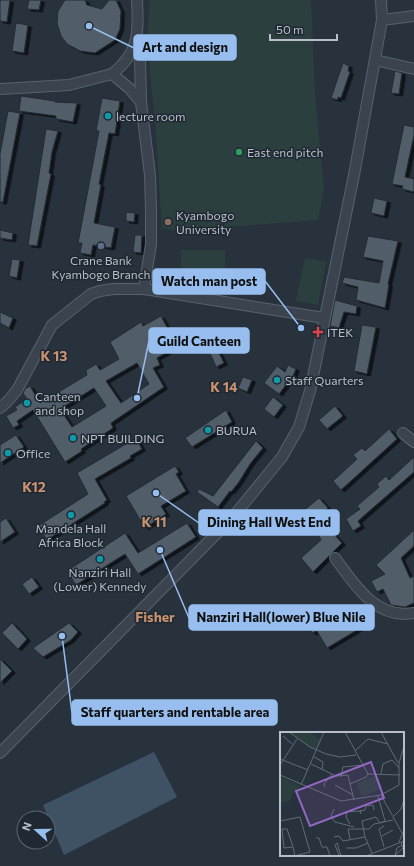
<svg xmlns="http://www.w3.org/2000/svg" width="414" height="866" font-family="Commissioner,sans-serif">
	<defs>
		<filter id="shadow"><feDropShadow dx="3.5" dy="2" stdDeviation="0" flood-color="#0009"/></filter>
	</defs>
	<rect width="100%" height="100%" fill="#28323d"/>
	<g fill="#2b3f3f">
		<path d="M150,0H311L315,93L324,190L318,220L176,231L162,228C159,190 158,151 154,112C150,75 145,38 150,0Z"/>
		<rect x="181" y="250" width="44" height="37"/>
		<polygon points="305,258 326,262 318,305 296,301"/>
	</g>
	<polygon fill="#3f5164" points="154,752 177,797 64,855 43,805"/>
	<g fill="#515d68" stroke="#222b35" fill-rule="evenodd" filter="url(#shadow)">
		<polygon points="0,0 10,0 7,22 0,21"/>
		<polygon points="29,0 41,0 39,10 27,9"/>
		<polygon points="65,0 85,0 87,5 102,9 109,0 116,0 121,11 120,29 115,40 95,53 80,51 67,44 61,36 57,23 58,11"/>
		<polygon points="16,23 28,25 24,53 12,51"/>
		<polygon points="343,63 349,66 348,71 350,72 341,98 338,97 338,100 331,98"/>
		<polygon points="395,71 402,73 399,94 391,93"/>
		<polygon points="21,96 55,101 55,102 77,103 73,122 56,119 56,116 19,111"/>
		<polygon points="102,98 120,101 115,134 109,133 99,184 101,185 94,223 115,227 111,248 93,245 91,255 80,253 82,243 78,243 99,131 96,131"/>
		<polygon points="8,111 20,113 3,202 0,202 0,154"/>
		<polygon points="404,125 414,127 414,135 405,177 414,179 414,192 402,189 403,186 392,184"/>
		<polygon points="46,129 58,131 52,152 49,173 51,174 37,246 28,245"/>
		<polygon points="374,198 387,201 384,216 371,213"/>
		<polygon points="126,212 135,213 134,222 126,221"/>
		<polygon points="0,230 13,233 12,240 0,238"/>
		<polygon points="135,235 142,235 141,253 133,252"/>
		<polygon points="368,236 398,241 388,284 389,285 385,308 356,300 358,287 342,283 344,277 379,283 383,261 363,257"/>
		<polygon points="12,259 20,260 17,278 9,276"/>
		<polygon points="335,300 357,306 356,314 344,312 339,328 330,326"/>
		<polygon points="0,312 13,318 9,328 0,323"/>
		<path d="M161,316L170,333L178,329L184,340L179,344L180,345L157,358L160,365L153,368L164,387L111,423L113,428L81,449L82,451L65,462L33,410L17,421L19,425L13,428L6,416L17,410L15,407L27,399L23,393L25,389L30,386L40,403L87,375L86,370L93,366L96,364L100,370L119,359L110,342L141,322L143,326ZM137,363L149,384L121,403L106,381ZM94,388L106,406L72,427L60,409Z"/>
		<polygon points="362,325 376,327 367,374 354,371"/>
		<polygon points="214,343 224,363 216,367 207,346"/>
		<polygon points="288,365 296,369 293,376 279,394 264,383 277,366 285,372"/>
		<polygon points="243,377 252,380 247,392 238,388"/>
		<polygon points="273,397 283,405 274,417 264,409"/>
		<polygon points="335,406 343,416 327,429 319,420"/>
		<polygon points="226,410 232,422 192,447 185,438"/>
		<polygon points="389,429 397,439 341,490 333,481 357,459 353,455 362,448 365,451"/>
		<polygon points="16,435 24,447 0,463 0,445"/>
		<polygon points="136,438 142,449 130,456 131,458 95,479 107,500 104,502 105,503 47,540 38,526 88,494 77,473"/>
		<polygon points="256,441 263,448 250,464 239,482 231,492 230,491 218,507 197,492 199,489 213,496"/>
		<polygon points="414,457 414,472 358,521 361,526 353,531 346,519 360,509 357,506 379,487 377,484 386,476 389,480"/>
		<polygon points="175,466 179,472 176,474 186,491 161,506 166,514 145,528 126,496"/>
		<polygon points="319,498 328,508 311,523 302,512"/>
		<polygon points="6,518 15,532 0,542 0,522"/>
		<polygon points="187,523 196,537 138,574 125,554 76,585 67,571 125,533 138,553"/>
		<polygon points="414,530 414,546 401,558 410,578 414,576 414,603 405,607 391,605 383,589 377,592 371,581 385,574 376,565"/>
		<polygon points="327,531 328,533 331,531 342,543 313,572 301,558 321,540 319,536"/>
		<polygon points="32,577 39,587 29,594 22,584"/>
		<polygon points="354,604 360,619 363,617 367,624 327,648 317,631 312,633 304,617 327,606 331,614"/>
		<polygon points="12,623 27,639 18,649 2,633"/>
		<polygon points="69,623 78,632 71,640 43,657 33,648"/>
		<polygon points="0,659 12,671 0,683"/>
	</g>
	<g fill="none" stroke-linecap="round" stroke-linejoin="round">
		<defs>
			<g id="minor">
				<polyline points="382,20 414,16"/>
				<polyline points="137,39 140,57 141,102"/>
				<polyline points="375,60 414,69"/>
				<path d="M112,74C139,53 139,33 137,0"/>
				<polyline points="0,89 69,85 112,74 129,88 141,102 150,175 151,210 151,244 144,289"/>
				<polyline points="0,408 8,401 17,390 52,325 91,294 100,291 113,289 144,289 324,318"/>
				<polyline points="403,433 414,442"/>
				<path d="M335,558C355,585 376,620 414,613"/>
				<polyline points="0,753 233,517 282,457 299,427 310,391 354,175 382,20 381,0"/>
			</g>
		</defs>
		<use href="#minor" stroke="#59626b" stroke-width="12"/>
		<use href="#minor" stroke="#3b444e" stroke-width="10"/>
	</g>
	<g fill="#0f9aa8" stroke="#202933" stroke-width="1.5">
		<circle cx="108" cy="116" r="4"/>
		<circle cx="277" cy="380" r="4"/>
		<circle cx="27" cy="403" r="4"/>
		<circle cx="208" cy="430" r="4"/>
		<circle cx="73" cy="438" r="4"/>
		<circle cx="8" cy="453" r="4"/>
		<circle cx="71" cy="515" r="4"/>
		<circle cx="100" cy="559" r="4"/>
	</g>
	<circle fill="#2e9e5b" stroke="#202933" stroke-width="1.5" cx="239" cy="152" r="4"/>
	<circle fill="#8d6e63" stroke="#202933" stroke-width="1.5" cx="168" cy="222" r="4"/>
	<circle fill="#5c6f8a" stroke="#202933" stroke-width="1.5" cx="101" cy="246" r="4"/>
	<path fill="#e0444e" stroke="#202933" stroke-width="1.5" d="M316 326h4v4h4v4h-4v4h-4v-4h-4v-4h4z"/>
	<g text-anchor="middle" dominant-baseline="central" stroke-width="3" stroke-linejoin="round" paint-order="stroke">
		<g font-size="12" fill="#b8bfc8" stroke="#202933" text-anchor="start">
			<text x="116" y="116">lecture room</text>
			<text x="247" y="152">East end pitch</text>
			<text x="176" y="215">Kyambogo<tspan x="176" dy="14">University</tspan></text>
			<text x="101" y="260" text-anchor="middle">Crane Bank<tspan x="101" dy="14">Kyambogo Branch</tspan></text>
			<text x="327" y="332">ITEK</text>
			<text x="285" y="380">Staff Quarters</text>
			<text x="35" y="396">Canteen<tspan x="35" dy="14">and shop</tspan></text>
			<text x="216" y="430">BURUA</text>
			<text x="81" y="438">NPT BUILDING</text>
			<text x="16" y="453">Office</text>
			<text x="71" y="528" text-anchor="middle">Mandela Hall<tspan x="71" dy="14">Africa Block</tspan></text>
			<text x="100" y="572" text-anchor="middle">Nanziri Hall<tspan x="100" dy="14">(Lower) Kennedy</tspan></text>
		</g>
		<g font-size="14" font-weight="bold" fill="#cb9270" stroke="#202933">
			<text x="54" y="355">K 13</text>
			<text x="224" y="386">K 14</text>
			<text x="34" y="486">K12</text>
			<text x="154" y="521">K 11</text>
			<text x="155" y="616">Fisher</text>
		</g>
	</g>
	<g transform="translate(280 732)">
		<rect width="124" height="124" fill="#28323d"/>
		<path d="M10,0H29L41,8L36,19ZM97,43L102,56L82,65L76,51ZM0,45L21,54L12,62L11,68L0,71Z" fill="#2b3f3f"/>
		<path fill="none" stroke="#626a75" stroke-width="1" d="M9,0L30,15L46,22L60,25L76,23M65,0L88,42L86,45L70,52M101,0L118,31M3,4L12,12M75,19L88,7L108,12M34,25L43,30L42,37M0,27L28,38M31,32L56,44L68,43L74,68M0,33L17,7M88,42L120,43M101,42L103,32L112,28L119,36M0,43L61,69L101,63L119,53V31L124,14M61,45L63,35L83,33M21,53L44,0M55,53L73,63M45,55L44,52L52,42M101,63L122,101M54,77L51,84L55,90L74,95M67,79L66,85L70,92M66,80L81,79M81,82L80,79L85,78L86,74L93,73L94,78M114,84L121,77L124,68M0,89L20,85L30,120M102,104L113,98M54,105L59,104L63,109L85,105M36,106H39L42,115H47L50,124M70,107L68,97H89L94,92L113,88M119,110L124,98M13,115L4,116L2,97H7L13,115L15,124M104,115L99,97L104,94M66,116H76L88,111M92,121L85,105L82,89L96,85L100,91L105,89L98,64M59,123L55,113L57,111L61,124M115,123L117,116L122,113M14,124L30,120M86,124L124,109M114,124L123,116L121,110"/>
		<path fill="#9367c3" fill-opacity="0.15" stroke="#9367c3" stroke-width="2" d="M91,30L104,66L30,94L16,59Z"/>
		<rect width="124" height="124" fill="none" stroke="#b8bfc8" stroke-width="2"/>
	</g>
	<path fill="none" stroke="#97beee" stroke-width="1.5" d="M89 26L134 48M301 328L265 281M137 398L149 341M156 493L199 523M160 550L189 618M62 636L72 713"/>
	<g fill="#97beee" stroke="#202933" stroke-width="1.5">
		<circle cx="89" cy="26" r="4"/>
		<circle cx="301" cy="328" r="4"/>
		<circle cx="137" cy="398" r="4"/>
		<circle cx="156" cy="493" r="4"/>
		<circle cx="160" cy="550" r="4"/>
		<circle cx="62" cy="636" r="4"/>
	</g>
	<g fill="#97beee" stroke="#97beee" stroke-width="1.5">
		<rect x="134" y="35" width="102" height="25" rx="4"/>
		<rect x="153" y="269" width="112" height="25" rx="4"/>
		<rect x="149" y="328" width="100" height="25" rx="4"/>
		<rect x="199" y="510" width="140" height="25" rx="4"/>
		<rect x="189" y="605" width="185" height="25" rx="4"/>
		<rect x="72" y="700" width="205" height="25" rx="4"/>
	</g>
	<g font-size="13" text-anchor="middle" font-weight="bold" fill="#111">
		<text x="185" y="52">Art and design</text>
		<text x="209" y="286">Watch man post</text>
		<text x="199" y="346">Guild Canteen</text>
		<text x="269" y="527">Dining Hall West End</text>
		<text x="281" y="622">Nanziri Hall(lower) Blue Nile</text>
		<text x="175" y="717">Staff quarters and rentable area</text>
	</g>
	<g transform="translate(36 830) rotate(291)"><circle r="19" fill="#202933" stroke="#5d656f"/>
	<path d="M0-3L7 15L0 10L-7 15Z" fill="#97beee"/>
	<text y="-6" font-size="11" font-weight="bold" text-anchor="middle" fill="#b8bfc8">N</text>
	</g>
	<path d="M270 34v6h67v-6" fill="none" stroke="#b8bfc8" stroke-width="2"/>
	<text x="276" y="34" font-size="12" fill="#b8bfc8" stroke="#202933" stroke-width="3" paint-order="stroke">50 m</text>
</svg>
